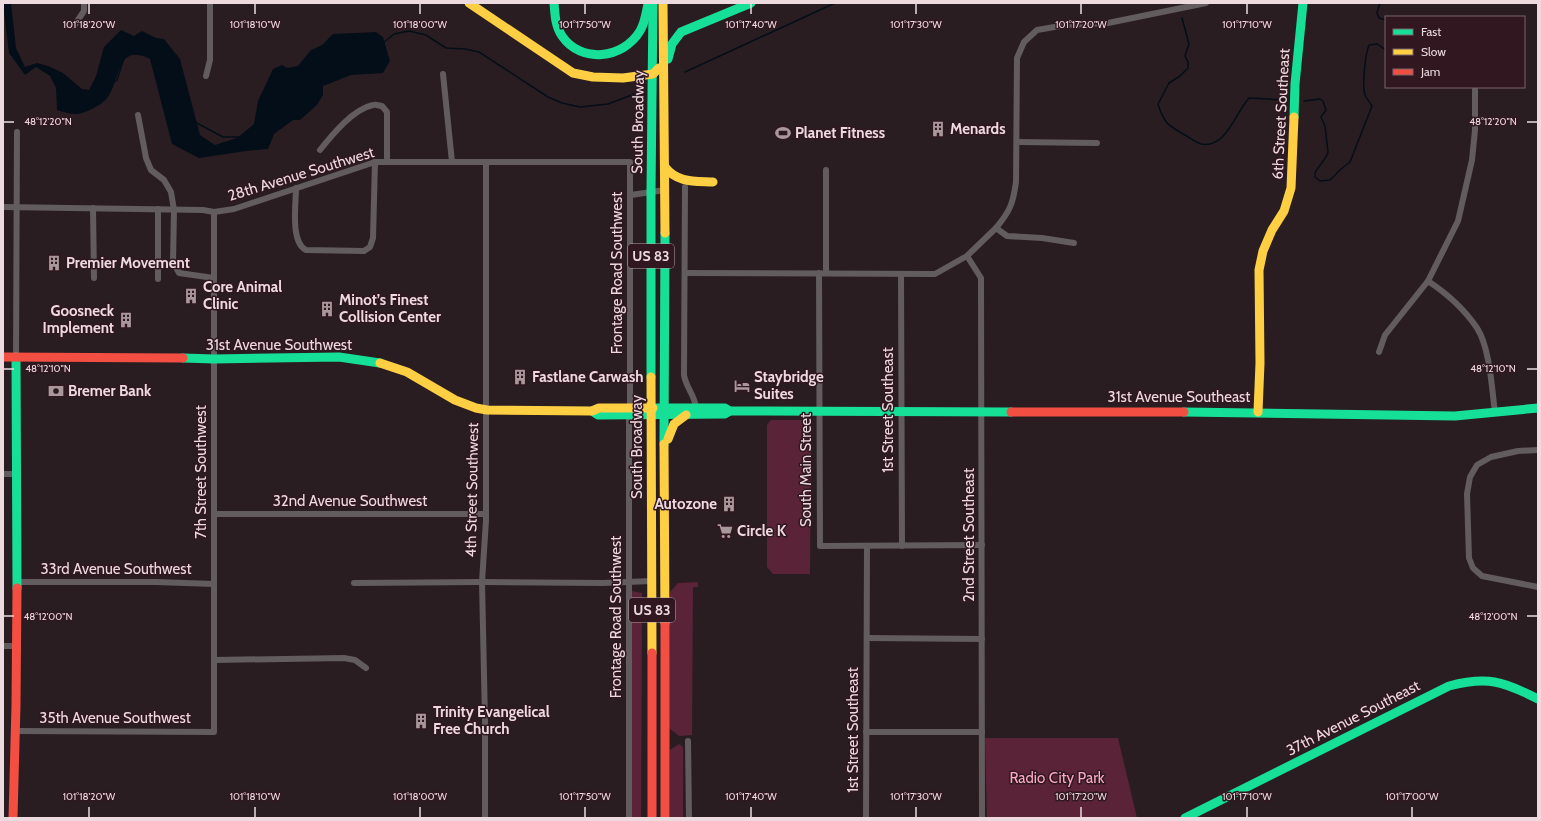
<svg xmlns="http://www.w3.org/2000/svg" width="1541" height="821" font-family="Cabin,sans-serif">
	<rect width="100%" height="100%" fill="#2a1d21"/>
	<g fill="#5a2338">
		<polygon points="771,420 805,420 811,422 810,574 773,574 767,567 767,425"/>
		<polygon points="698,582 698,587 693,587 692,735 679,736 669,728 670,592 678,583"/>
		<polygon points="632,591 642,593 641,818 632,818"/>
		<polygon points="985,738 1118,738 1137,818 987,818"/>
		<polygon points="679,744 683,747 683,818 670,818 670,750"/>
	</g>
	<path fill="#040e18" d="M3,3H11L16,48L25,67L37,63L48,66L63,73L82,89L89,90L96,76L104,47L121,30L134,36L142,31L156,38L164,39L180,59L200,135L215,145L237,138L254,124L258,101L273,69L282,65L287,68L298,66L311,50L322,45L333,34L376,32L383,37L390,61L383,73L351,75L323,86V95L317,105L300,120H293L274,134L268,149L246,151L199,158L172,144L150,59C117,43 121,77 108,97C104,103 94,108 88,111C84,112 79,115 76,114C70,114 63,112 57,110L56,88L50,76L36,67L25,75L9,53Z"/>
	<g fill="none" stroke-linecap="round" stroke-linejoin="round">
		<g stroke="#040e18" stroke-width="1.5">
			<polyline points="1380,3 1377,13 1379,18 1386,20"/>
			<path d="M1182,18L1189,44L1185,56L1188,62V68L1180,76L1169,83L1158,104C1164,123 1167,125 1185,135C1190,138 1195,142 1201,144C1226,149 1236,112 1249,98L1285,100"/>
			<polyline points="383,43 394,34 409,31 426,35 446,48 465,49 479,52 548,97 562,103 580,107 608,104 637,93"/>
			<polyline points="1538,46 1538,56"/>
			<polyline points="685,72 835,3"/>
			<polyline points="114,82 117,80 124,58"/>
			<path d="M1304,101L1320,99L1323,101L1326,110L1321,117L1325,126L1328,152C1326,160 1318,166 1315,173V177L1320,181L1330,180L1341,169L1350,162L1372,106C1370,103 1367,99 1365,95C1362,85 1365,55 1369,45L1377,44L1386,50"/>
			<polyline points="195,122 223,137 240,137"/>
		</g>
		<g stroke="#625c5e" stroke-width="6">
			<polyline points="74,26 84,11 84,3"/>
			<polyline points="443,74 452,162"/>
			<polyline points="206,76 210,60 210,3"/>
			<polyline points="138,115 146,158 151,170 164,180 171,192 174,210 173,262 179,273 214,278"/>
			<polyline points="1017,142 1097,143"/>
			<path d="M320,150C332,135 353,109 373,105C376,104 380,106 382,106L387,112V162"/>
			<polyline points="826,170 826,273"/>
			<path d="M685,187L684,375C686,388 695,395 696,408"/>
			<path d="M296,188C296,203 290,242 306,250L364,251L370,247L373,238L375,162"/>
			<polyline points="631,195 665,190"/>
			<polyline points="3,207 203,210 214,212 234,209 375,162 630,162 630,408"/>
			<polyline points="93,208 94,278"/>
			<path d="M996,228C1010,211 1013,204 1016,182L1017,58L1024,42L1037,30L1066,25L1108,23L1206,3"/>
			<polyline points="967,256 981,278 982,818"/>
			<polyline points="685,273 935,274 967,256 996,228 1007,236 1042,238 1074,243"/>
			<polyline points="819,273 820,546 982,545"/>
			<polyline points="901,274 902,546"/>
			<polyline points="158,279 158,209"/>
			<path d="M1428,281C1446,293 1465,310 1477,328C1490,348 1492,390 1495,413"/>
			<polyline points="1379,352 1385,335 1428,281 1458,221 1472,160 1475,130 1475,90"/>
			<polyline points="16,357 17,132"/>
			<polyline points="1538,450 1518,451 1491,457 1477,465 1470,477 1467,494 1469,558 1473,568 1482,576 1538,587"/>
			<polyline points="3,474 17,474"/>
			<polyline points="214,514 486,514"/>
			<polyline points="17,582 156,582 214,584"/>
			<polyline points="354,583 482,582 603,583 651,581"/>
			<polyline points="867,638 982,639"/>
			<polyline points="3,646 16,646"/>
			<polyline points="215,660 344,658 355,660 366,668"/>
			<polyline points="16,731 214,732 214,212"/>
			<polyline points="866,732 982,732"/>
			<polyline points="688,741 689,818"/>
			<polyline points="485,818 485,721 482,582 486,520 486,162"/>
			<polyline points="629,818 629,415"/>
			<polyline points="866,818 867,546"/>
		</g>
		<g stroke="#16e098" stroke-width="9">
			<path d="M554,3C555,14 555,26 562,36C581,64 623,59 640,31C645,23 646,13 648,4"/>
			<polyline points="668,59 672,44 681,32 751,3"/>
			<polyline points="1294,117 1295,84 1303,3"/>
			<polyline points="16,357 17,588"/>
			<polyline points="183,358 214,359 339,357 380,363"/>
			<polyline points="651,377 651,191 653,3"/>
			<polyline points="653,408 725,408 730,411 1011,412"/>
			<polyline points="592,411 598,415 725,414 730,411"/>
			<polyline points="1184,412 1455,416 1538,408"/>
			<polyline points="664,444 665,233"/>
			<path d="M1185,818L1449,686C1487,676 1503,681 1538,699"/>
		</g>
		<g stroke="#ffcf43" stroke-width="9">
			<polyline points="469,3 573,73 593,77 623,78 653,74 659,68"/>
			<polyline points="663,3 665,233"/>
			<path d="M665,167C677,183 695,181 713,182"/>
			<polyline points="380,363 407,372 455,400 476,408 487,410 592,411 599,408 653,408"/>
			<polyline points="651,377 652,653"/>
			<polyline points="1258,412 1260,363 1259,270 1263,251 1272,230 1284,211 1291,188 1294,117"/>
			<polyline points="668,439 674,424 686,415"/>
			<polyline points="664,444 665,623"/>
		</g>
		<g stroke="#f24e42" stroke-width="9">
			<polyline points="3,357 183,358"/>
			<polyline points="1011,412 1184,412"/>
			<polyline points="665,623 665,818"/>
			<polyline points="652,653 652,818"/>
			<polyline points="13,818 16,705 17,588"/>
		</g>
	</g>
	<path fill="none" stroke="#ecdadf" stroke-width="1.5" d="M89,4V14M255,4V14M420,4V14M585,4V14M751,4V14M916,4V14M1081,4V14M1247,4V14M4,122H14M1527,122H1537M4,369H14M1527,369H1537M4,616H14M1527,616H1537M89,807V817M255,807V817M420,807V817M585,807V817M751,807V817M916,807V817M1081,807V817M1247,807V817M1412,807V817"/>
	<defs>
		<symbol id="building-bare" viewBox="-9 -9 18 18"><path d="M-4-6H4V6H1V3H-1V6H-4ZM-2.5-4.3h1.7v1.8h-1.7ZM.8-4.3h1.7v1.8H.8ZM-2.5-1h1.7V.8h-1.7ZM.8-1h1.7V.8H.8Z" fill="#a8989c" stroke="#301720" stroke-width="2.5" paint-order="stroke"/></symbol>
		<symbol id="stadium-bare" viewBox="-9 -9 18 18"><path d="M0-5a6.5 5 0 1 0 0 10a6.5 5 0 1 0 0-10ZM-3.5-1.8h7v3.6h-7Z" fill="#a8989c" stroke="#301720" stroke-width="2.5" paint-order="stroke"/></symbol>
		<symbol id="hotel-bare" viewBox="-9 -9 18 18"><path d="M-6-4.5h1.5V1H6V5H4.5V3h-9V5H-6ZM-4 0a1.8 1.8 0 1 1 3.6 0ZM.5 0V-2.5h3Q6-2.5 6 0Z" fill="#a8989c" stroke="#301720" stroke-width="2.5" paint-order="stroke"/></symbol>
		<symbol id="bank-bare" viewBox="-9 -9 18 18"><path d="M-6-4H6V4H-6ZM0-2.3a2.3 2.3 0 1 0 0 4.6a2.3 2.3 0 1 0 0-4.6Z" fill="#a8989c" stroke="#301720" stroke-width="2.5" paint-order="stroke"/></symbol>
		<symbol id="supermarket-bare" viewBox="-9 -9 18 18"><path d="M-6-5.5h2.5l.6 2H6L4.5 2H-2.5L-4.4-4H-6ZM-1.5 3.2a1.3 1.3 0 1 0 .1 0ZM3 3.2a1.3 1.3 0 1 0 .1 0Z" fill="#a8989c" stroke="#301720" stroke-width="2.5" paint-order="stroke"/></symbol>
	</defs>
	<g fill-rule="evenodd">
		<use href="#building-bare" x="927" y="118" width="22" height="22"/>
		<use href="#stadium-bare" x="772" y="122" width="22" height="22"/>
		<use href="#building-bare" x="43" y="252" width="22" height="22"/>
		<use href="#building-bare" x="180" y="285" width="22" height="22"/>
		<use href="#building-bare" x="316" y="298" width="22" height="22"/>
		<use href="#building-bare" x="115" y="309" width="22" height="22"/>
		<use href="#building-bare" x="509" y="366" width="22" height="22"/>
		<use href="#hotel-bare" x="731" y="375" width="22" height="22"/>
		<use href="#bank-bare" x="45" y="380" width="22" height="22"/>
		<use href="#building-bare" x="718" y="493" width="22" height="22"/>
		<use href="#supermarket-bare" x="714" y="520" width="22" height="22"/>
		<use href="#building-bare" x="410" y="710" width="22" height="22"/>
	</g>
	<g text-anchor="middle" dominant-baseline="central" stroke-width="3" stroke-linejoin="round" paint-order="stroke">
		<g fill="#301720" stroke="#b4a0a6" stroke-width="1">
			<rect x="628" y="244" width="46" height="24" rx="3"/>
			<rect x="629" y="598" width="46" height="24" rx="3"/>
		</g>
		<g font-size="14" font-weight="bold" fill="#ecdadf">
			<text x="651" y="256">US 83</text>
			<text x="652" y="610">US 83</text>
		</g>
		<g font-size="15" fill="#ecdadf" stroke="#301720">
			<text transform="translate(1281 114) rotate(-87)">6th Street Southeast</text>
			<text transform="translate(638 122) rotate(-89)">South Broadway</text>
			<text transform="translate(301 174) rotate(-17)">28th Avenue Southwest</text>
			<text transform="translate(617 273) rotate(-90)">Frontage Road Southwest</text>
			<text x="279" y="345">31st Avenue Southwest</text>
			<text x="1179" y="397">31st Avenue Southeast</text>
			<text transform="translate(888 410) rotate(-90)">1st Street Southeast</text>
			<text transform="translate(637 447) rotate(-90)">South Broadway</text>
			<text transform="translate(806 470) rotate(-90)">South Main Street</text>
			<text transform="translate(201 472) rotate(-90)">7th Street Southwest</text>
			<text transform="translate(472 490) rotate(-89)">4th Street Southwest</text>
			<text x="350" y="501">32nd Avenue Southwest</text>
			<text transform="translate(969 535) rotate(-90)">2nd Street Southeast</text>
			<text x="116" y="569">33rd Avenue Southwest</text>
			<text transform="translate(616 617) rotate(-90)">Frontage Road Southwest</text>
			<text x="115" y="718">35th Avenue Southwest</text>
			<text transform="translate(1353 718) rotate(-27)">37th Avenue Southeast</text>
			<text transform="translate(853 730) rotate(-90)">1st Street Southeast</text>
		</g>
		<g font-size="15" font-weight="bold" fill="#ecdadf" stroke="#301720" text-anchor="start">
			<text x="950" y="129">Menards</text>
			<text x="795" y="133">Planet Fitness</text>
			<text x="66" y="263">Premier Movement</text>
			<text x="203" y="287">Core Animal<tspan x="203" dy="17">Clinic</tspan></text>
			<text x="339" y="300">Minot’s Finest<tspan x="339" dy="17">Collision Center</tspan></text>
			<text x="114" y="311" text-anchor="end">Goosneck<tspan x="114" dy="17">Implement</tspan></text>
			<text x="532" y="377">Fastlane Carwash</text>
			<text x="754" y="377">Staybridge<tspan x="754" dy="17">Suites</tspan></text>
			<text x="68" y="391">Bremer Bank</text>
			<text x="717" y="504" text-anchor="end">Autozone</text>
			<text x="737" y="531">Circle K</text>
			<text x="433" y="712">Trinity Evangelical<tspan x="433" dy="17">Free Church</tspan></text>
		</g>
		<g font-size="15" fill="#fba9c4" stroke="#301720">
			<text x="1057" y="778">Radio City Park</text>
		</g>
	</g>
	<g font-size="10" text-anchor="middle" fill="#ecdadf" stroke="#301720" stroke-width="3" stroke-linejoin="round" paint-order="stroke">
		<text x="89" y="28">101°18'20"W</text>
		<text x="255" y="28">101°18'10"W</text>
		<text x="420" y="28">101°18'00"W</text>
		<text x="585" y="28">101°17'50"W</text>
		<text x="751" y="28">101°17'40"W</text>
		<text x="916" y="28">101°17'30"W</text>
		<text x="1081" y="28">101°17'20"W</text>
		<text x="1247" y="28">101°17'10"W</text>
		<text x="48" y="125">48°12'20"N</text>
		<text x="1493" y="125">48°12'20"N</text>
		<text x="48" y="372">48°12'10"N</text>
		<text x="1493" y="372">48°12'10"N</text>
		<text x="48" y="620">48°12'00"N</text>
		<text x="1493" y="620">48°12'00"N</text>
		<text x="89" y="800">101°18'20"W</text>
		<text x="255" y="800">101°18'10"W</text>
		<text x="420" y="800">101°18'00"W</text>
		<text x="585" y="800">101°17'50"W</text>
		<text x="751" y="800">101°17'40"W</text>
		<text x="916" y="800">101°17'30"W</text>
		<text x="1081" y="800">101°17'20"W</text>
		<text x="1247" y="800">101°17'10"W</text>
		<text x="1412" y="800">101°17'00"W</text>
	</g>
	<rect width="1541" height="821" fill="none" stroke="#ecdadf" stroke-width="8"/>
	<rect x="1385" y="16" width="140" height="72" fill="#301720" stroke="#7b656c"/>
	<rect x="1393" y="29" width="20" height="6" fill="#16e098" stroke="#7b656c"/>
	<text x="1421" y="36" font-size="12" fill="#ecdadf">Fast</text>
	<rect x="1393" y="49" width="20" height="6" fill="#ffcf43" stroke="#7b656c"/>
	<text x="1421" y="56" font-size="12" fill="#ecdadf">Slow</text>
	<rect x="1393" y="69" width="20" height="6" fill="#f24e42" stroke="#7b656c"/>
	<text x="1421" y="76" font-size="12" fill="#ecdadf">Jam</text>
</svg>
